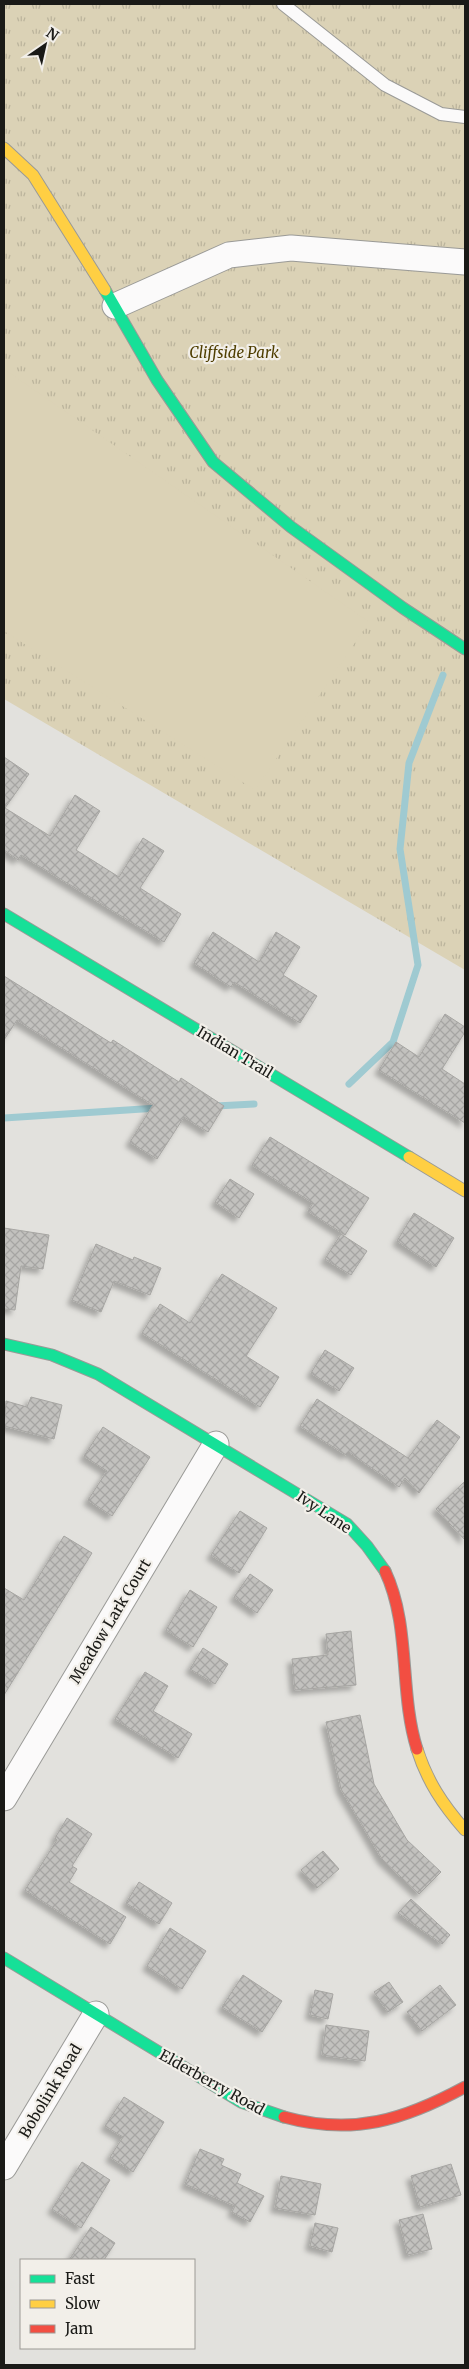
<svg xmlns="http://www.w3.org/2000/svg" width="469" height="2369" font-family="Merriweather,serif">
	<defs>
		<pattern id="grass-tufts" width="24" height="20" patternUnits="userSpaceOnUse" patternTransform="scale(1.25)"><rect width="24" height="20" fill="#dbd2b6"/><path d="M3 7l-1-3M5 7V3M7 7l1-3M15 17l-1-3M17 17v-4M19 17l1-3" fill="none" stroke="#bbb49c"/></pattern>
		<pattern id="building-cross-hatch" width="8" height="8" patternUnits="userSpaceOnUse" patternTransform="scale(1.25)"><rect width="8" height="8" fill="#c2c1be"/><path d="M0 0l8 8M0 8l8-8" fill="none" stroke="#a6a5a3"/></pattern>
		<filter id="shadow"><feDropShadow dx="-4.5" dy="4.5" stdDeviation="2.5" flood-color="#0004"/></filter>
	</defs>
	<rect width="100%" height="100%" fill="#e2e1dd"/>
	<polygon fill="url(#grass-tufts)" points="4,4 465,4 465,970 4,699"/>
	<polygon fill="#dbd2b6" points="4,369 369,622 255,790 4,631"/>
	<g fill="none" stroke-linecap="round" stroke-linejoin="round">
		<g stroke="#9fcad1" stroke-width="7">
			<polyline points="349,1084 393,1042 418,965 400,849 409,763 443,675"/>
			<polyline points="216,1106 254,1104"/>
			<polyline points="4,1118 158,1108"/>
		</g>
	</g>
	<g fill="url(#building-cross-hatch)" stroke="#a6a5a2" filter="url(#shadow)">
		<polygon points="4,757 29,774 5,808 50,836 75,795 100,811 76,850 119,877 143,838 164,851 140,888 181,914 164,942 21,855 18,860 4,850"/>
		<polygon points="213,932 259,962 276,932 300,947 283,975 317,996 300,1023 234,982 231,987 194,963"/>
		<polygon points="4,976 111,1043 113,1040 179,1082 181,1078 224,1106 208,1132 184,1117 157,1159 130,1142 153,1105 17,1020 4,1040"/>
		<polygon points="445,1014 465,1027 465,1032 442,1069 465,1084 465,1123 379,1070 396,1042 419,1057"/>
		<polygon points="270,1137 369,1198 345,1235 308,1211 313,1203 252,1165"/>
		<polygon points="230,1179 254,1194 239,1218 215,1202"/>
		<polygon points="414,1213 454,1238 436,1267 397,1241"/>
		<polygon points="4,1228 49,1235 43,1269 21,1266 15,1310 4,1309"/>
		<polygon points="341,1234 367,1251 351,1275 325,1259"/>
		<polygon points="96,1244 133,1260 134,1257 161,1268 150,1295 114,1281 101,1312 72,1300"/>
		<polygon points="222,1274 277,1308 246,1356 279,1377 260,1407 142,1333 160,1304 190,1323"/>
		<polygon points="325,1350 354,1368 339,1391 311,1373"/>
		<polygon points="31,1397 62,1405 54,1439 4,1426 6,1401 27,1407"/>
		<polygon points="317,1399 408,1458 437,1420 460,1437 419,1493 405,1478 399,1487 349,1452 346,1455 300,1426"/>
		<polygon points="103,1427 150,1457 112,1516 88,1500 107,1471 84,1456"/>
		<polygon points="465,1481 465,1540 436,1509"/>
		<polygon points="240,1511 267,1528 239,1573 211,1555"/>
		<polygon points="64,1536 92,1553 4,1695 4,1588 24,1600"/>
		<polygon points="250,1574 273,1590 257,1613 234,1597"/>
		<polygon points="190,1590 217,1607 193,1647 166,1630"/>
		<polygon points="351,1631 356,1685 295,1690 292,1659 328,1655 326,1634"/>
		<polygon points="203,1648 228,1664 215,1684 190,1669"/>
		<polygon points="145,1672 168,1686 153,1711 192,1734 178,1758 115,1719"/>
		<polygon points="360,1715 374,1784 407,1840 441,1872 419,1894 382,1859 341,1789 326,1722"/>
		<polygon points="67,1818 92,1834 72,1866 77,1869 69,1882 126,1917 110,1944 25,1890 57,1840 55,1838"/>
		<polygon points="323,1851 339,1869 317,1888 301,1870"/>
		<polygon points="139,1882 172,1903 159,1924 126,1903"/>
		<polygon points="411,1899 450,1935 442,1944 398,1913"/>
		<polygon points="170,1928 206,1951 182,1989 147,1966"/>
		<polygon points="243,1975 282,2001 262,2032 222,2007"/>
		<polygon points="389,1982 403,2002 388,2012 374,1992"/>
		<polygon points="440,1985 456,2005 422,2031 407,2012"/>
		<polygon points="315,1990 333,1994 328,2019 310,2015"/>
		<polygon points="326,2025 369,2031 365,2061 322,2055"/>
		<polygon points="124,2097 164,2122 133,2172 110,2157 123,2137 105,2126"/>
		<polygon points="200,2149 224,2159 221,2165 241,2174 237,2183 264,2196 250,2222 232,2212 235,2206 185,2184"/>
		<polygon points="82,2162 110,2180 81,2228 52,2209"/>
		<polygon points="451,2164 461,2195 420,2207 411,2176"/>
		<polygon points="281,2176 321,2184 315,2215 275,2208"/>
		<polygon points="423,2214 432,2249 408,2255 399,2220"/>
		<polygon points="315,2223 338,2228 332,2252 310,2246"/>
		<polygon points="91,2227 115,2243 104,2260 69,2260"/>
	</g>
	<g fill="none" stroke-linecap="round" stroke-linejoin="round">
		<defs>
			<polyline id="lane" points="283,4 385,85 441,114 465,117"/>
			<g id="street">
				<polyline points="115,306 229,255 291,248 465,262"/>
				<polyline points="4,1798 216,1444"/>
				<polyline points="4,2167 96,2014"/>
			</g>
			<g id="fast">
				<polyline points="105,290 157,380 213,462 291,527 403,608 465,649"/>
				<polyline points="4,914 409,1157"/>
				<polyline points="4,1344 52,1355 98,1374 347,1524 367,1546 385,1571"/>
				<polyline points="4,1958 241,2102 284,2117"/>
			</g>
			<g id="slow">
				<polyline points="4,148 33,175 105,290"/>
				<polyline points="409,1157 465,1191"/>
				<path d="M417,1749C427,1781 443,1805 465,1830"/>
			</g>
			<g id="jam">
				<path d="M385,1571C411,1626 399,1692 417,1749"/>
				<path d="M284,2117C353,2136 404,2120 465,2087"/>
			</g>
		</defs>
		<use href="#lane" stroke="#9a9a97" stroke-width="14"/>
		<use href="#street" stroke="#9a9a97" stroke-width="27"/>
		<use href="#fast" stroke="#9a9a97" stroke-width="13"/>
		<use href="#slow" stroke="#9a9a97" stroke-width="13"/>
		<use href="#jam" stroke="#9a9a97" stroke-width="13"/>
		<use href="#lane" stroke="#fbfafa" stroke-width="12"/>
		<use href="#street" stroke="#fbfafa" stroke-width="25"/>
		<use href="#fast" stroke="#16e098" stroke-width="11"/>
		<use href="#slow" stroke="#ffcf43" stroke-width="11"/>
		<use href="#jam" stroke="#f24e42" stroke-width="11"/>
	</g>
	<g text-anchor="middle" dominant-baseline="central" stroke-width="4.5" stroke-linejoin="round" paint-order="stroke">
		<g font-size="15" font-style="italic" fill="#4f3e00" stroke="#f2efe9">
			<text x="234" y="352">Cliffside Park</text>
		</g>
		<g font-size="15" fill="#1a1a17" stroke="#f2efe9">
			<text transform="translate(235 1052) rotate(31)">Indian Trail</text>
			<text transform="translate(324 1512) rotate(34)">Ivy Lane</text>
			<text transform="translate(110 1621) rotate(-59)">Meadow Lark Court</text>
			<text transform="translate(212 2082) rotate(29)">Elderberry Road</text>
			<text transform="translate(50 2091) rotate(-59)">Bobolink Road</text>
		</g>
	</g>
	<rect width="469" height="2369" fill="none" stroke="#1a1a17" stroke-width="10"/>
	<rect x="20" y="2259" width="175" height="90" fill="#f2efe9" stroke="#9c9a95"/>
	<rect x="30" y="2275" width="25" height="8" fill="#16e098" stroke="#9c9a95"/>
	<text x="65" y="2284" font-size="15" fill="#1a1a17">Fast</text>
	<rect x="30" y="2300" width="25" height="8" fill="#ffcf43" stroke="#9c9a95"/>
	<text x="65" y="2309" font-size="15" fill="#1a1a17">Slow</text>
	<rect x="30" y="2325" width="25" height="8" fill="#f24e42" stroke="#9c9a95"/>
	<text x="65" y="2334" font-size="15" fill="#1a1a17">Jam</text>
	<g transform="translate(45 45) rotate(34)" stroke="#f2efe9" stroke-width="4" paint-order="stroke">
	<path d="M0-4L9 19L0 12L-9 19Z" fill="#1a1a17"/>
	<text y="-8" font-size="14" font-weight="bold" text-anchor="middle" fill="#1a1a17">N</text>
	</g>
</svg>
